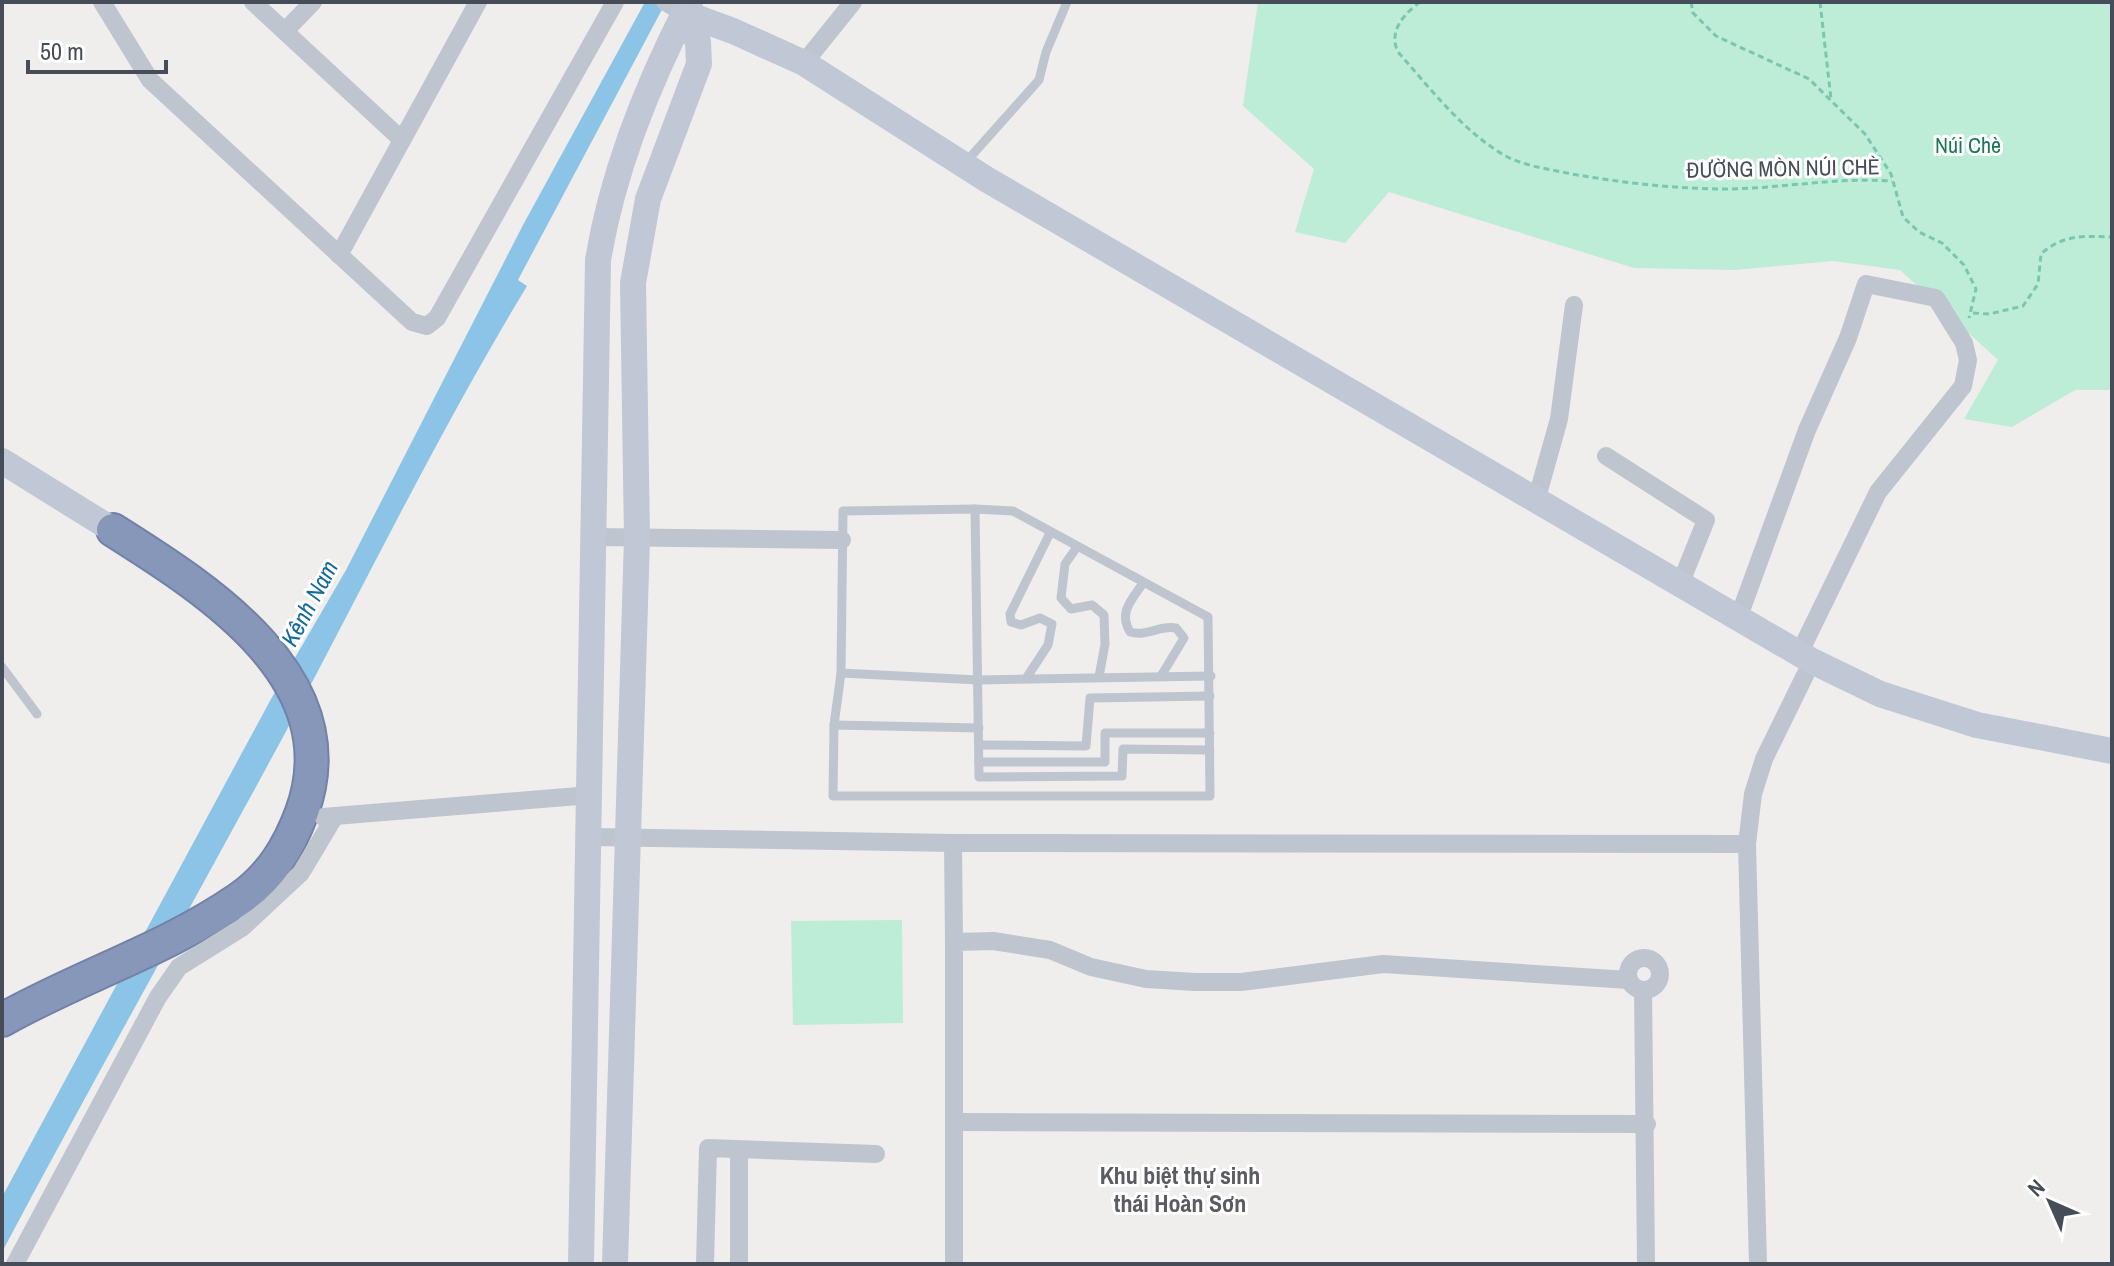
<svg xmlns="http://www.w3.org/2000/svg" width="2114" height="1266" font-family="'Archivo Narrow',sans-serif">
	<rect width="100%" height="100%" fill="#f0eded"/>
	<g fill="#bdecd7">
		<polygon points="1258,2 2112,2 2112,390 2075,390 2012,427 1964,419 1998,360 1900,270 1833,261 1735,270 1634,268 1389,192 1345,243 1295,232 1314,169 1243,106"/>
		<polygon points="902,920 903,1023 793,1025 791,921"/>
	</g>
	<path fill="#8cc4e7" d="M645,2H666L518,280L527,286C438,433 364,586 283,737C190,909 94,1079 2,1252V1197L271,699L346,570L523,225Z"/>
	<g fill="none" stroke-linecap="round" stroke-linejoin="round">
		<defs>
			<path id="motorway" d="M2,1020C80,976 165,950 239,899C271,877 289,847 302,812C350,679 208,590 113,530"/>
		</defs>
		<use href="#motorway" stroke="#7282a6" stroke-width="36"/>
		<g stroke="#77c8ae" stroke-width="3" stroke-dasharray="6 4" stroke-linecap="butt">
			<path d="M1420,2C1404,14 1388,31 1398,52C1430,88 1460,128 1502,154C1522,166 1549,169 1572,174C1623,183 1677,189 1729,189C1784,188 1838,177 1892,181"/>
			<polyline points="1691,2 1693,13 1716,36 1809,79 1865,134 1891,174 1903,217 1919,232 1942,243 1964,265 1976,289 1969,318"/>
			<polyline points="1820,2 1831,99"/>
			<path d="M1973,313L1989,314L2023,306L2038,284L2041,254C2063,234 2084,236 2112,237"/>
		</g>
		<g stroke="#bec5cf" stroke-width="9">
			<polyline points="965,163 1039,80 1046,52 1067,2"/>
			<polygon points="975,509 1013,511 1208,617 1210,796 833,796 834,725 841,673 843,511"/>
			<polyline points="975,509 979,777 1122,776 1123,749 1210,750"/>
			<polyline points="1077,547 1065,564 1061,598 1071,609 1092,605 1104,615 1105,644 1099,677"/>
			<path d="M1143,583C1132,600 1118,612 1130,632C1147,637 1159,625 1176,628L1184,638L1161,676"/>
			<polyline points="2,667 37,714"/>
			<polyline points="841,673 978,680 1211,676"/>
			<polyline points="1027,677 1048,645 1052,624 1040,618 1021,625 1011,622 1010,614 1050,533"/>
			<polyline points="834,725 979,728"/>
			<polyline points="979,745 1086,746 1090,698 1210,696"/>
			<polyline points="979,762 1105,762 1105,733 1210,733"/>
		</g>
		<g stroke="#bec5cf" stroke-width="18">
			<polyline points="102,2 150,80 412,322 427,326 437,318 615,2"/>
			<polyline points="253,2 402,140"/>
			<polyline points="665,2 684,13"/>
			<polyline points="285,31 313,2"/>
			<polyline points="804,63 853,2"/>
			<polyline points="339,255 478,2"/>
			<polyline points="1606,456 1706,520 1679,587"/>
			<polyline points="1536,501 1559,419 1574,305"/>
			<polyline points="594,537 842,540"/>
			<polyline points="1738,619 1807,430 1848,338 1866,284 1936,298 1964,343 1968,360 1963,386 1878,492 1799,654"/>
			<polyline points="323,817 591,795"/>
			<polyline points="591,837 953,843 1747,844 1758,1264"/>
			<polyline points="953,843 954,942"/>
			<polyline points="1747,844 1753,794 1764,759 1812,661"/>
			<circle cx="1644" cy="974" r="16"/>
			<polyline points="1643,990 1646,1264"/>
			<polyline points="955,1122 1647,1124"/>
			<polyline points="739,1150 739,1264"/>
			<polyline points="15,1264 158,997 179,967 243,927 301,873 335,816"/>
			<polyline points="705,1264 708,1148 876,1154"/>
			<polyline points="954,1264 954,942 993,941 1050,950 1091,967 1146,979 1195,982 1241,982 1383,964 1629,980"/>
		</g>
		<g stroke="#c0c7d5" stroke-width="26">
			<polyline points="684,13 733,31 804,63 986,179 1812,661 1880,694 1977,725 2112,751"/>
			<polyline points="2,461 113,530"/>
			<path d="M581,1264L598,260C613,169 648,83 690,2"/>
			<polyline points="615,1264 637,538 633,283 648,199 699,64 698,42 684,13"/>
		</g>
		<use href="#motorway" stroke="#8797ba" stroke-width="32"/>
	</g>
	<g text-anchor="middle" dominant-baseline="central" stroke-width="6" stroke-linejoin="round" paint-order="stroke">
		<g font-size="22" fill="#1b7759" stroke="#fff">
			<text x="1968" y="145">Núi Chè</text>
		</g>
		<g font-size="22" fill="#464d59" stroke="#fff">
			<text transform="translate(1783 168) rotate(-1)">ĐƯỜNG MÒN NÚI CHÈ</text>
		</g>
		<g font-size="24" font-style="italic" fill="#136aa0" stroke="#fff">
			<text transform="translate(309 603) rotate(-62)">Kênh Nam</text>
		</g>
		<g font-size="24" font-weight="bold" fill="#5a5c62" stroke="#fff">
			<text x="1180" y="1175">Khu biệt thự sinh<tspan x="1180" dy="28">thái Hoàn Sơn</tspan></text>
		</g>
	</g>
	<rect width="2114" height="1266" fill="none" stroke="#464d59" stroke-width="8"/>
	<g transform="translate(2050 1202) rotate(315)" stroke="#ffffff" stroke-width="6" paint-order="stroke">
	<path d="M0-6L14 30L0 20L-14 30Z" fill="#464d59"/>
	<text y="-12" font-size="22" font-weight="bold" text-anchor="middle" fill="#464d59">N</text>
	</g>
	<path d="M28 60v12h138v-12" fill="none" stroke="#464d59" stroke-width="4"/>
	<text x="40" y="60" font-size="24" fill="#464d59" stroke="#ffffff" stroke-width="6" paint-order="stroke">50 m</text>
</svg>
